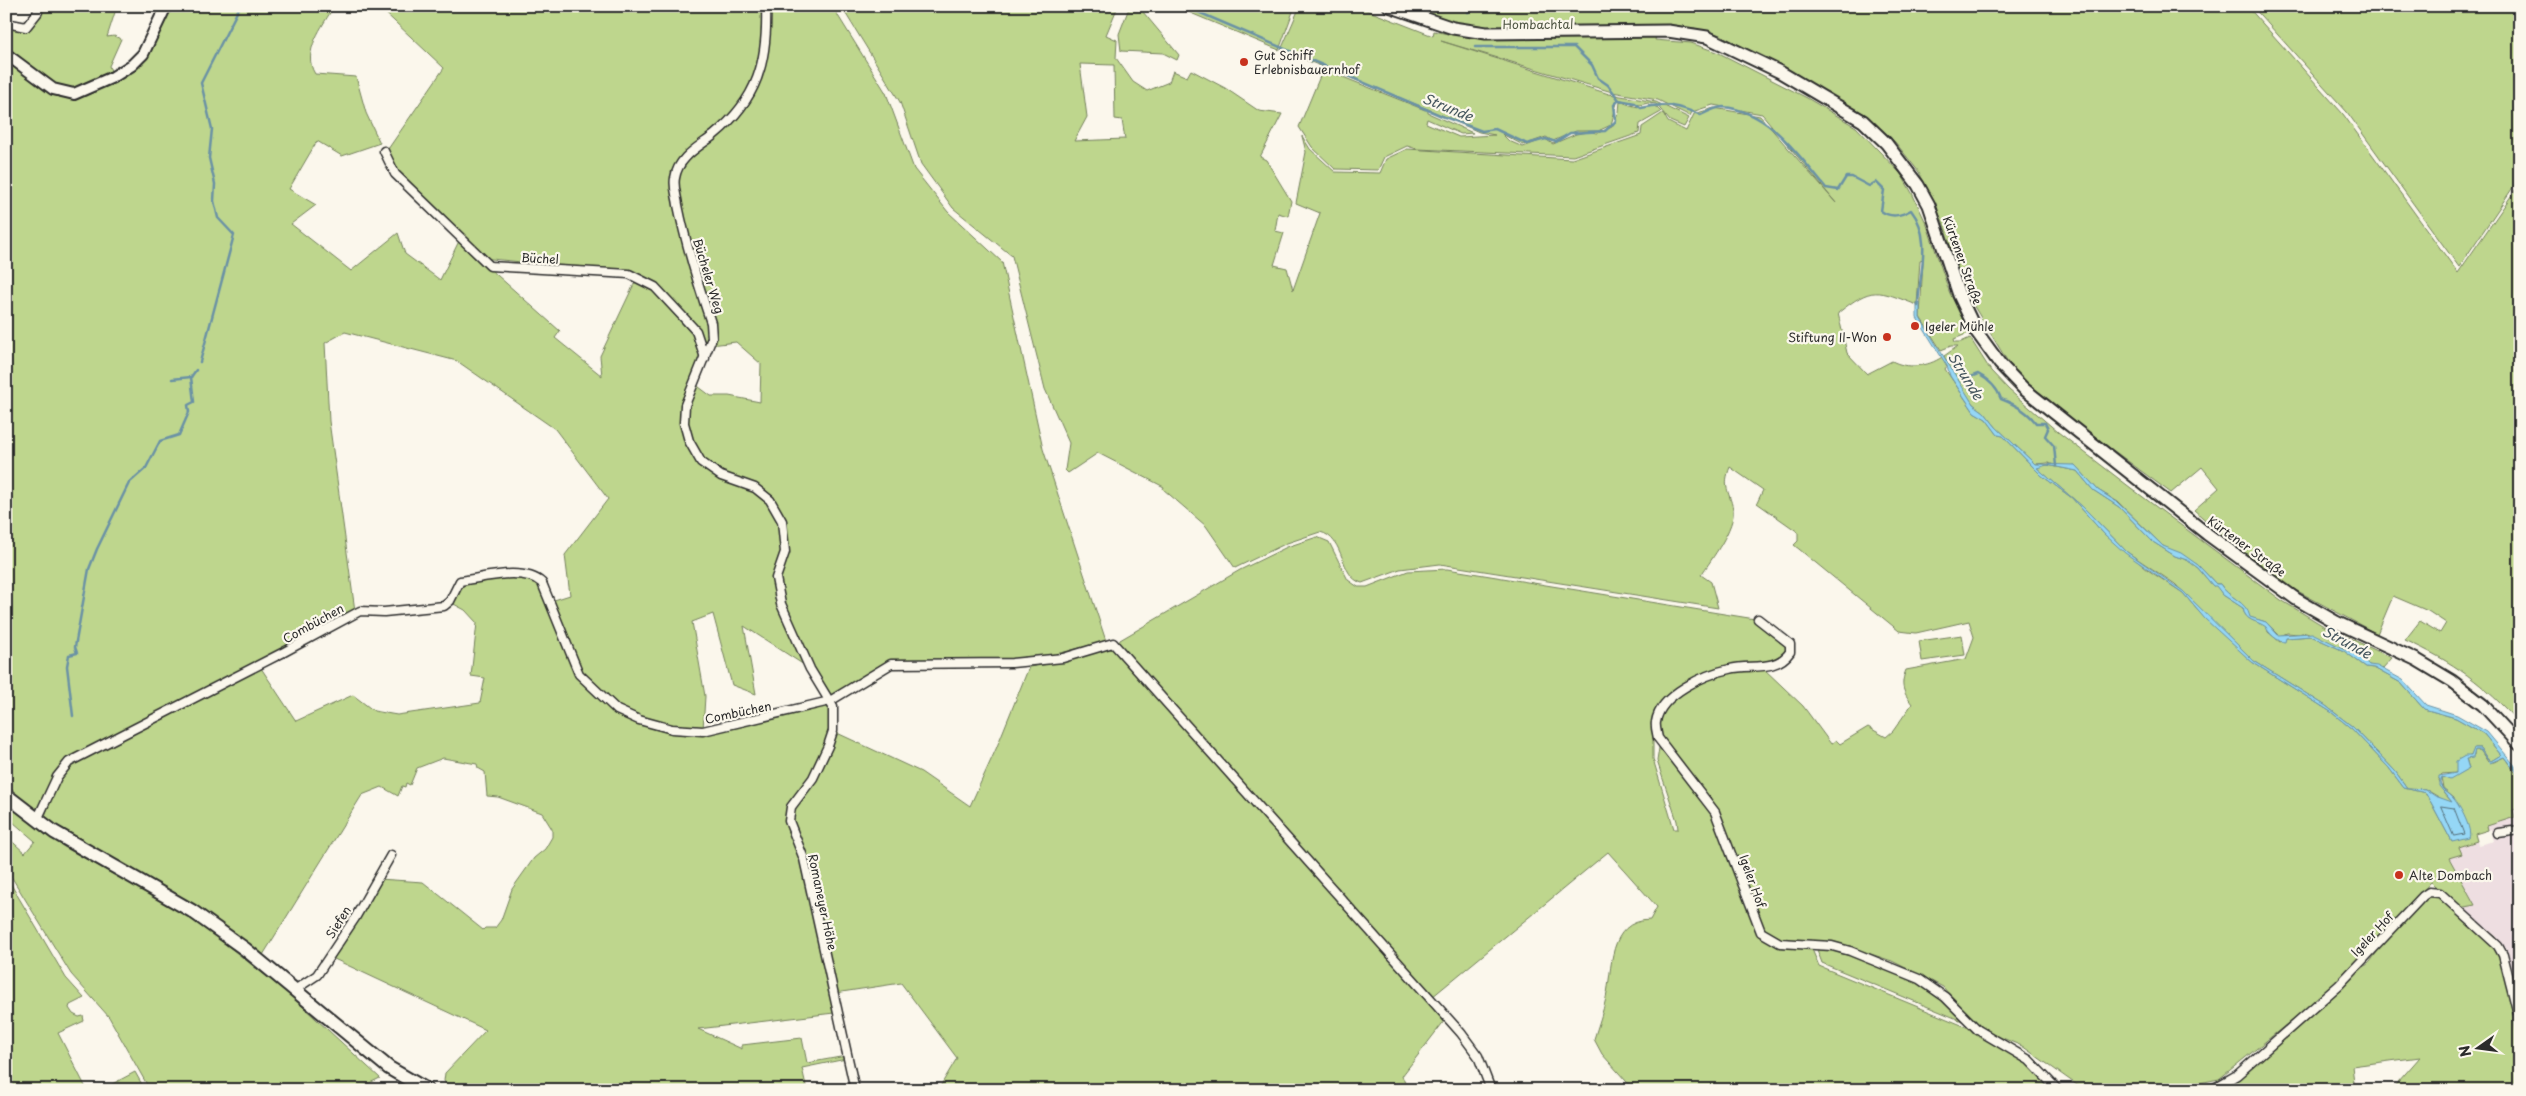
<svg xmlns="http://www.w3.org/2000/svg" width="2526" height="1096" font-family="'Playpen Sans',sans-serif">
	<rect width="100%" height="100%" fill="#fbf7ec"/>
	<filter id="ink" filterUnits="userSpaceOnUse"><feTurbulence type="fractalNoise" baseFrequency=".02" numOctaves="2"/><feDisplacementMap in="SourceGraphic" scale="10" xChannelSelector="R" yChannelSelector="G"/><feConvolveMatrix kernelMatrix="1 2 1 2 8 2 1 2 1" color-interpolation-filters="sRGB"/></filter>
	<g filter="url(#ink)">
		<polygon fill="#eedee1" points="2520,808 2520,1013 2516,1014 2504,953 2459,908 2475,905 2449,858 2462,854 2458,847 2477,841 2478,845 2494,841 2491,829 2488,830 2486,826 2514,817 2513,809"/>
		<g fill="#bed68d" stroke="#74805c" fill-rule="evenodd">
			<path d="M38,6H117L107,37L114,36L121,39L109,66L114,78C148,68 158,35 173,6H334C323,26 301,52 315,74L356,77L366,113L380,143L342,156L317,141L289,189L316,205L291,224L351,271L398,233L405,254L440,280L460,239L480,260L560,331L555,338L602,376L600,356L636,280L651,289L706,350L684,404L685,423L686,405L695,384L711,396H729L760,402L761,364L736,342L711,345L714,322L691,251L676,185L680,164L721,130L761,76L768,6H832L886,93L914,169L948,212L1002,262L1043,449L1106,641L1042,658L892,663L830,696L818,674L744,626L756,694L732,685L713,614L692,622L705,696L703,730L672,728L618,708L579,672L551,601L570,595L565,555L608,499L555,429L457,361L345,332L325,343L329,421L355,611L71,758L57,772L38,807L31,810L6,788V24L26,28Z"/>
			<polygon points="378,6 764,6 759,74 736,112 677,162 673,180 710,324 708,346 653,286 630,273 482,258 396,173 386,152 444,68"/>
			<path d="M841,6H1118L1106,35L1117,40L1116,58L1133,82L1147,91L1169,82L1173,71L1187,77L1191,70L1225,88L1259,111L1282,114L1260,157L1266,160L1291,201L1288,216L1278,213L1275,231L1284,233L1274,265L1287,268L1293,290L1320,213L1296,203L1306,152L1302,136L1310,149L1335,172L1380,173L1386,159L1407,149L1572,159L1641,135L1642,127L1663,113L1668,122L1686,131L1694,114L1714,108L1760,116L1836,203L1762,114L1713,105L1692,112L1690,116L1658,100L1612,92L1441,41L1609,94L1656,102L1689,118L1684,127L1670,121L1656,104L1648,103L1640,105L1618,99L1611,125L1598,131H1576L1553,141L1546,137L1523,145L1502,134L1509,141L1523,147L1545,139L1553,144L1576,134L1589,132L1598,133L1612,127L1619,112L1620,101C1626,104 1633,106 1639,107C1650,109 1649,99 1661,112L1640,124L1639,133L1573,156L1417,149L1407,146L1384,157L1378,170L1335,169L1312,147L1299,127L1323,69L1425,110L1428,109L1281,50L1300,6H1356L1433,36L1434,31L1448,34L1442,32L1444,19L1410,9V6H2247L2343,114L2458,273L2520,183V724C2484,684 2454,662 2405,640L2420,621L2440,633L2446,623L2428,611L2393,596L2377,634L2292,588L2227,539L2194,510L2219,488L2202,467L2171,493L2041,397L2011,367L1964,290L1943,222L1919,172L1895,142L1865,114L1721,35L1694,28L1660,25L1655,40L1691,43L1719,53L1807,98L1856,127L1901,174L1912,193L1927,225L1949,291L1969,333L1954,339L1955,342H1961L1970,338L1991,371L2009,390L2058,432L2131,488L2281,600L2322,625L2392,658L2382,669L2369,665L2361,657L2352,652L2306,632L2298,634L2287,633L2280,636L2266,622L2249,617C2247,601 2228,598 2220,584H2216L2198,565L2163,546L2118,502L2098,490L2075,465L2061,467L2048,463L2035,464L1996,427L1984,412L1973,404L1953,375L1944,356L1958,346H1951L1941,350L1920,317L1923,259L1920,260L1917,305C1877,290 1873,285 1838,313L1847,353L1867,374L1892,361C1907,369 1928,367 1942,357L1947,366L1945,369L1974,412L1986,419L1998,435L2003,436L2041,475L2072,498L2104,534L2148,570L2183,593L2199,612L2252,662L2331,712L2352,729L2389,768L2404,788L2426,793L2452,842L2454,798L2443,789L2441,778L2445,777L2448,779L2469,769L2466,758L2474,756V750H2480L2488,762H2494L2504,757L2520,779V808L2513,810L2515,817L2487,826L2488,830L2475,834L2477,841L2459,847L2462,854L2449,858L2475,905L2459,908L2496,937L2501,950L2431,882L2334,986L2219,1079L2170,1089L2084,1090L2022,1046L1978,1028L1943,987L1892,961L1840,944L1782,940L1763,930L1723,823L1661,736C1650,702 1701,677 1729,672C1740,670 1752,669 1763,668L1803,706L1831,744L1836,740L1840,744L1868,727L1886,737L1893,731L1912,704C1903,692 1900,685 1906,670L1966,659L1974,637L1969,621L1916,633L1899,631L1794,545L1798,541V532L1757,503L1763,490L1730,467C1722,487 1729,490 1733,509C1736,527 1711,560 1701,575L1711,582L1718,608L1440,564L1400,569L1362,583C1339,577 1346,538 1320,532L1287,543L1235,568L1206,526L1163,489L1164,487L1098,453L1068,473L1065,470L1069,443L1045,389L1012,256L953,208L921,164L900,102ZM1080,64L1114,65L1115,119L1122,120L1125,139L1074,141L1087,117ZM1428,109L1479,132L1495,135L1459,137L1426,123L1427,119L1461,134L1473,133L1428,113Z"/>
			<polygon points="1138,6 1179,55 1177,60 1163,53 1121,51 1119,34 1129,8"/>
			<polygon points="1174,6 1295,6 1279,50"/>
			<polygon points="2252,6 2520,6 2520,177 2459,267 2347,112"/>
			<path d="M2047,465L2077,471L2093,490L2119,507L2153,542L2175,556L2187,560L2198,568L2213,586L2216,585L2223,595L2243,608C2245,622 2257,620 2267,627L2268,632L2280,642L2286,638L2311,636L2344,651L2366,667L2374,668L2401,683L2424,709L2456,718L2484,734L2501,755L2491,761L2488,760L2480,748H2475L2471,756C2460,758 2458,762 2456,773L2442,774L2438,780L2445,794L2452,802H2447L2425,789L2407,788L2395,771L2353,727L2326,706L2254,661L2175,584L2127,552L2083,507L2037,468L2038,466Z"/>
			<path d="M1317,537L1329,542L1348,580L1358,587H1367L1408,571L1447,569L1755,619L1787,645V651L1776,661L1740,665L1682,687L1653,725V759L1674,829H1678L1677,821L1657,761L1660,742L1707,803L1764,938L1774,943L1811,947L1819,966L1976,1031L2011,1049L2033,1068L2051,1090H1634L1602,1054L1594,1039C1598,1026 1603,1012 1606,998C1613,969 1607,921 1650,920L1657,907L1608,852L1432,997L1342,896L1339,888L1329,882L1119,644L1120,640L1240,570L1287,547Z"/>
			<polygon points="523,574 540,584 578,675 616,711 638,721 703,732 830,698 829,731 811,778 787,814 805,869 834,1013 698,1029 742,1049 742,1045 802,1038 807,1063 846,1056 846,1059 802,1068 807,1090 450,1090 444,1081 445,1073 486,1030 332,958 379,879 423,882 483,930 485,928 495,928 501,920 512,889 534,858 545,849 552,837 552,829 542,813 498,797 487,796 485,772 478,768 477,764 443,758 417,768 410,785 406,783 405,787 402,786 398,796 382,787 362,795 263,955 248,949 44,819 59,776 72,762 259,665 296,721 353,695 374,711 397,715 480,703 485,678 471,676 477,623 465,610 450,602 460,583"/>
			<polygon points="1962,635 1965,655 1922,661 1919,641"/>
			<polygon points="1103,649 1113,649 1117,652 1445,1020 1402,1076 1408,1090 938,1090 957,1058 901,983 835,993 792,824 795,806 835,732 921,772 970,806 996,749 1029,667 1068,661"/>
			<polygon points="6,804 64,847 191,917 289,994 380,1078 355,1090 150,1090 109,1017 71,974 6,868 6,836 25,853 35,841 6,816"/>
			<polygon points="6,876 66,978 84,998 70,1005 69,1008 73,1014 79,1017 83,1016 84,1021 58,1033 87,1090 6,1090"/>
			<polygon points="2437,893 2501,954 2520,1050 2520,1090 2391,1090 2420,1057 2352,1066 2355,1090 2184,1090 2236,1081 2301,1020 2370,962 2389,935 2423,897"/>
			<path d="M1816,947C1841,947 1922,977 1941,994C1950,1003 1958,1014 1967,1023L1822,963Z"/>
			<polygon points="135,1072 145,1090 101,1090"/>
		</g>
		<path fill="#95d7f6" stroke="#6b92a5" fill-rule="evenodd" d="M1920,303V318L1973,404L1984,412L1996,427L2035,464L2075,465L2098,490L2117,502L2163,546L2181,553L2198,565L2216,584H2220C2228,598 2247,601 2250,617L2266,622L2278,635L2312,633L2361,657L2369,665L2377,666L2403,680L2426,705L2457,715L2487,732L2517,768L2514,770L2504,757L2490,763L2480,750H2475L2473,758L2466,759L2469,769L2450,780L2442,777L2440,781C2441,792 2449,792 2454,799C2460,806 2473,830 2469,838L2452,842L2426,793L2404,788L2389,768L2352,729L2331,712L2252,662L2205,619L2183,593L2125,553L2104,534L2072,498L2041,475L2003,436L1998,435L1986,419L1974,412L1950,376L1947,366L1917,318V305ZM2047,465L2077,471L2093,490L2119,507L2153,542L2175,556L2187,560L2198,568L2213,586H2216L2223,595L2243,608C2245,622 2257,620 2266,627C2268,633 2278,642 2285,642L2286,638L2311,636L2344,651L2366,667L2374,668L2401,683L2424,709L2456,718L2484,734L2501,755L2491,761L2488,760L2480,748H2474L2471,756H2465L2456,761V773L2439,776V786L2452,802L2435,796L2425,789L2407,788L2395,771L2353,727L2326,706L2254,661L2183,591L2127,552L2083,507L2037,468Z"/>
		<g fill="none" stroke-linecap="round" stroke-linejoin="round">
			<polygon stroke="#55707c" stroke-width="1" points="2441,806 2454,808 2464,834 2454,836"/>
			<g stroke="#6b92a5" stroke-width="2.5">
				<path d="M1184,6L1442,116L1482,131L1495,129L1527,144L1546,139L1556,142L1570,133L1605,131L1616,121L1614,105L1619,100L1635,103L1641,108C1663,102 1680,106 1701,115C1707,112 1716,107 1723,107C1770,111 1798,155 1826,188L1838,190L1846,177H1852L1869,186L1876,182L1884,190L1881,211C1891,218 1900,216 1911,210C1933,238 1919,274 1918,306"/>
				<polyline points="1468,12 1470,6"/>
				<polyline points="1475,47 1574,47 1592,65 1598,78 1608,85 1619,100"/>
				<polyline points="200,362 234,235 218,218 214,201 215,184 209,158 212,129 201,83 240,6"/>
				<polyline points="172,379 191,377"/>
				<path d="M1968,384L1970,377L1978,374C1989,380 1997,387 2001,399C2014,404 2028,412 2036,423H2045L2048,429L2045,436L2054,446L2056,466"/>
				<polyline points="73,716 67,666 69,655 77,653 75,647 89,569 97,549 129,483 146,468 160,441 179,435 189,412 188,405 194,402 191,377 196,370"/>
				<polyline points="2513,766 2520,776"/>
			</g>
			<defs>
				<g id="minor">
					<path d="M766,6C768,61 758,99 714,135C699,147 678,157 675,178C673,187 677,196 678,205C686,245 698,284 711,323L712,338L685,405L684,423L689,441L701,462L721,476L755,488L770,500L782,521L785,552L776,578L781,604L810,669L833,707V731L828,746L813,778L791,807L789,821L804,859L855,1090"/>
					<polyline points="6,23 26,27 38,12 37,6"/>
					<polyline points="384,151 395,174 490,266 629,274 655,287 684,318 696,331 705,358"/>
					<path d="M1758,619L1790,644V652C1776,672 1752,664 1730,669C1706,674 1660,694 1656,722C1655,727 1657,733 1658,738L1715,812L1761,932L1780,943L1832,946L1850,951L1919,979L1945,997L1978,1030L2029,1060L2058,1090"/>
					<path d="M37,820L57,777L69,762L284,652L360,611L384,612L444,606L450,601L460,581C483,578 524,566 542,583L579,674L617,710L639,720L672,729L703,731L830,701L891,664L1012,663L1063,658L1113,643L1461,1033L1478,1056L1491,1090"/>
					<polyline points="2498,833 2520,830"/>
					<polyline points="293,991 317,975 355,918 391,855"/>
					<polyline points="2211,1090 2237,1075 2339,985 2423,896 2429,892 2440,893 2498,946 2503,955 2517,1010 2520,1009"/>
				</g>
				<polyline id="tertiary" points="6,54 53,89 74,94 113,77 132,65 143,54 166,6"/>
				<polyline id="secondary" points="1389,6 1453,28 1486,33 1668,31 1707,37 1780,72 1863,121 1886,143 1918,185 1929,205 1959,295 1976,331 2000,364 2024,389 2207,534 2296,599 2336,622 2417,660 2452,681 2483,705 2520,745"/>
				<polyline id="primary" points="6,795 54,832 192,911 245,949 389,1068 427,1090"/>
			</defs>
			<use href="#minor" stroke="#2b2b2b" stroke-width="11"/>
			<use href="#tertiary" stroke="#2b2b2b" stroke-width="14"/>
			<use href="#secondary" stroke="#2b2b2b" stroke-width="15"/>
			<use href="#primary" stroke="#2b2b2b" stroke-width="16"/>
			<use href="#minor" stroke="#fbf7ec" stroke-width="8"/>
			<use href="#tertiary" stroke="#fbf7ec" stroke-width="10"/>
			<use href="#secondary" stroke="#fbf7ec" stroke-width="11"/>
			<use href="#primary" stroke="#fbf7ec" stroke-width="12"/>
		</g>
	</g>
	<g fill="#c8321e" stroke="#fbf7ec" stroke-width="2">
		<circle cx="1244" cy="62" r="5"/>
		<circle cx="1915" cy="326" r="5"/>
		<circle cx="1887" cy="337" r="5"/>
		<circle cx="2399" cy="875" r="5"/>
	</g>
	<g text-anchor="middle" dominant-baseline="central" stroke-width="4.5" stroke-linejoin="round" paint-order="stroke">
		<g font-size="12" fill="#505644" stroke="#fbf7ec">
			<text x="1538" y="24">Hombachtal</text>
		</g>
		<g font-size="12" fill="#2b2b2b" stroke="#fbf7ec" text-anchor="start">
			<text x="1254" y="55">Gut Schiff<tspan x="1254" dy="14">Erlebnisbauernhof</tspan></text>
			<text x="1925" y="326">Igeler Mühle</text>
			<text x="1877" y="337" text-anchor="end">Stiftung Il-Won</text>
			<text x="2409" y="875">Alte Dombach</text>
		</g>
		<g font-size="12" fill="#2b2b2b" stroke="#fbf7ec">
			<text transform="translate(540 258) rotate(3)">Büchel</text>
			<text transform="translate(1963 260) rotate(70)">Kürtener Straße</text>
			<text transform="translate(709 276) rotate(73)">Bücheler Weg</text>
			<text transform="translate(2247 546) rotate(36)">Kürtener Straße</text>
			<text transform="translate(313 623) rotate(-29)">Combüchen</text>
			<text transform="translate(738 712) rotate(-12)">Combüchen</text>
			<text transform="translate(1753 881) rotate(70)">Igeler Hof</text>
			<text transform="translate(823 902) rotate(78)">Romaneyer Höhe</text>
			<text transform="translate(338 922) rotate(-58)">Siefen</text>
			<text transform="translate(2372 934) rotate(-47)">Igeler Hof</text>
		</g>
		<g font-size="14" font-style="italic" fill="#46565e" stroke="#fbf7ec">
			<text transform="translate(1448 107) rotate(22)">Strunde</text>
			<text transform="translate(1966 376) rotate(58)">Strunde</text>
			<text transform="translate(2347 642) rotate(28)">Strunde</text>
		</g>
	</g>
	<rect width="2526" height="1096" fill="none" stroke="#fbf7ec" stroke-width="25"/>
	<rect x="12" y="12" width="2501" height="1071" fill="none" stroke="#2b2b2b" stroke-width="2" filter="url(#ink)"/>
	<g transform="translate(2478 1048) rotate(256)" stroke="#fbf7ec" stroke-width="4" paint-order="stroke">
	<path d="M0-4L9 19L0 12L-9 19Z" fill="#2b2b2b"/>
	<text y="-8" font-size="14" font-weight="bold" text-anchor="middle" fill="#2b2b2b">N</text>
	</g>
</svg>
